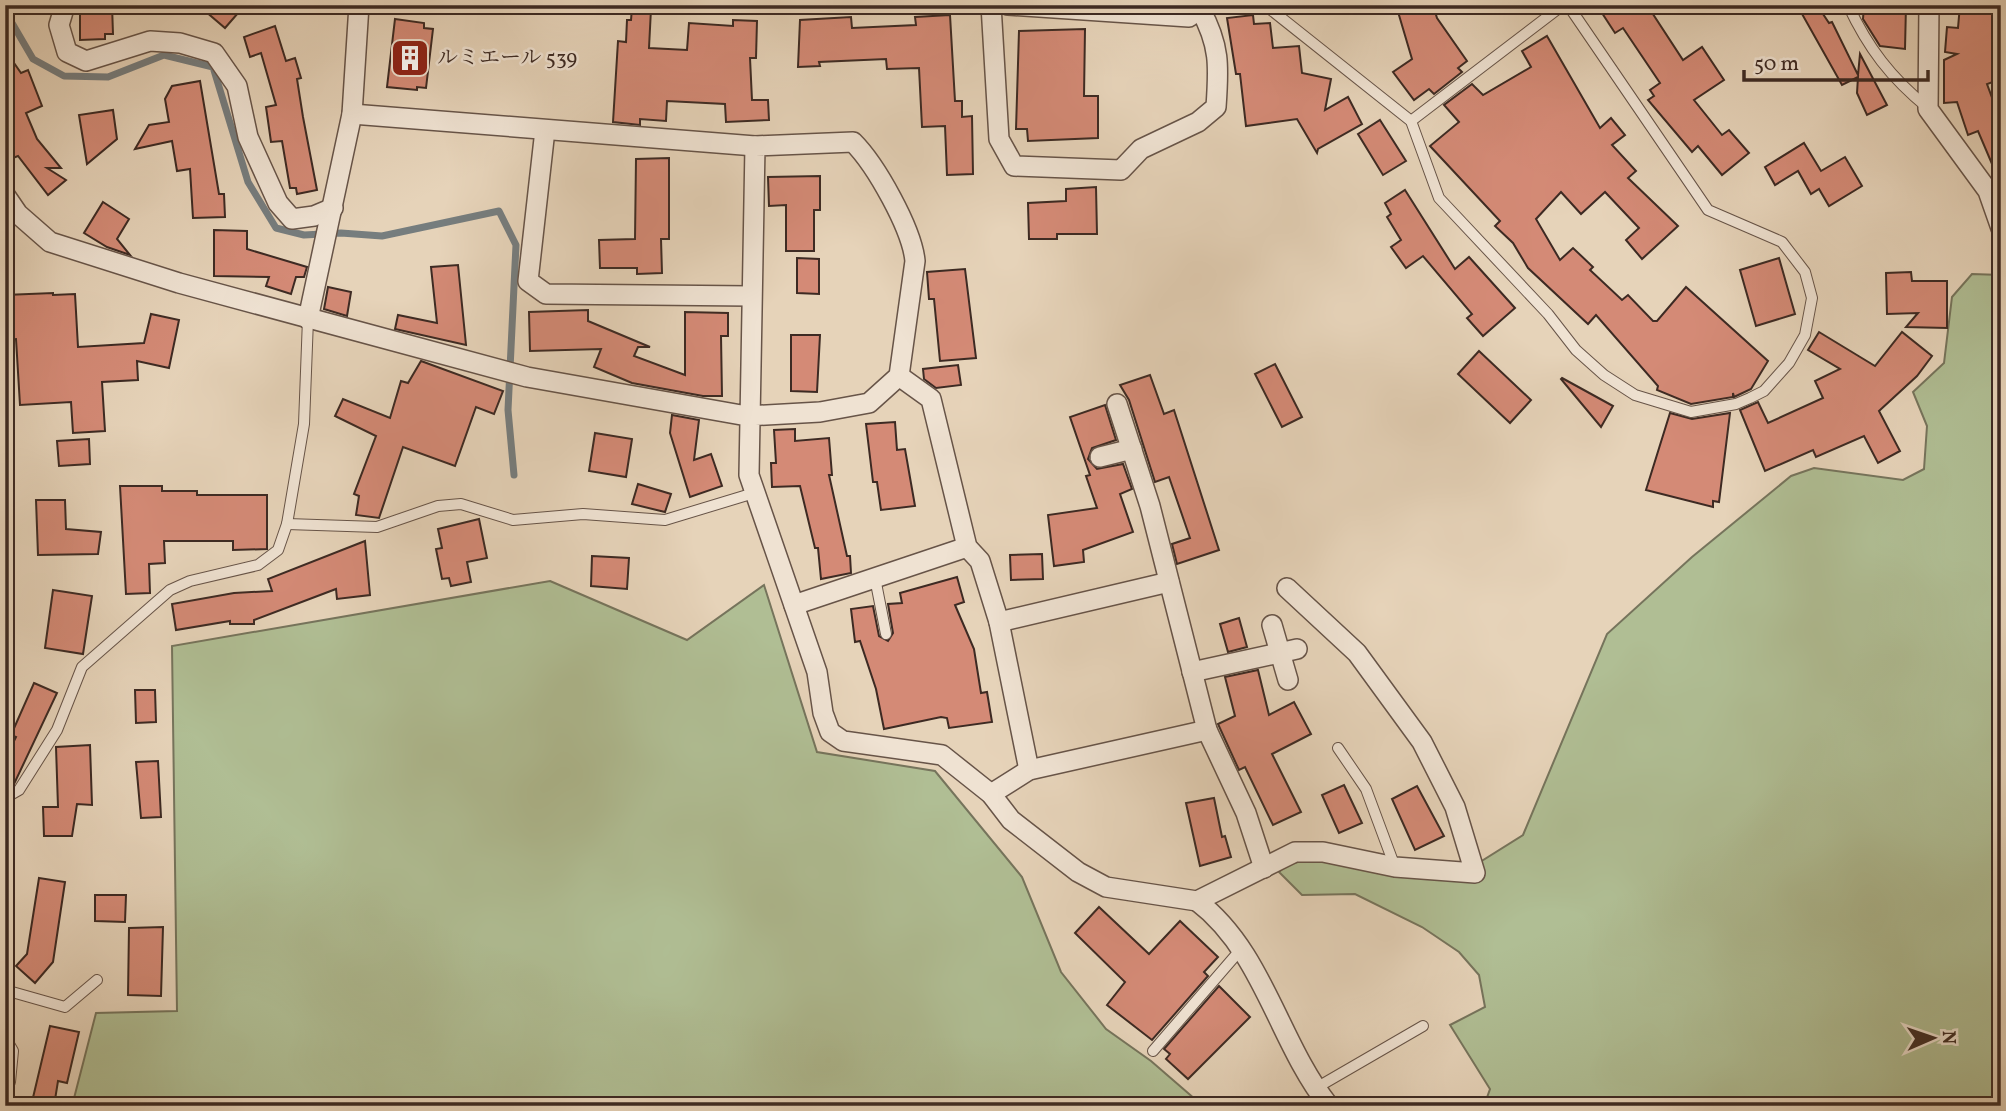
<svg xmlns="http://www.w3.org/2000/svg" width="2006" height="1111" font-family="Vollkorn,'Noto Serif JP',serif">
	<rect width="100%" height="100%" fill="#e6d3b9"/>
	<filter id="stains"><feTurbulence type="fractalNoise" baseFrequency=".00286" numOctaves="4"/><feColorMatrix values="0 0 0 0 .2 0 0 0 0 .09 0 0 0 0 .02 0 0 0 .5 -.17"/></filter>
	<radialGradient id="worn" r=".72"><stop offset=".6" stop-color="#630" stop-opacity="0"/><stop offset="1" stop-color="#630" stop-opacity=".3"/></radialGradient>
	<g fill="#b0be94" stroke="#76745c" stroke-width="2">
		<polygon points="1972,274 2001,275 2001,1106 1484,1106 1490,1089 1450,1025 1485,1007 1479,975 1459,952 1422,927 1355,894 1302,895 1279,872 1286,865 1314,858 1472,867 1523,835 1607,634 1692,557 1791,476 1814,468 1903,480 1924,469 1927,426 1913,392 1944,363 1952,297"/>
		<polygon points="550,581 687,640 764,585 817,752 935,771 1022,877 1061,972 1106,1029 1151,1061 1203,1106 72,1106 96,1013 177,1011 172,646"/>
	</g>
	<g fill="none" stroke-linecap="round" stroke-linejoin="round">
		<polyline stroke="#767d7e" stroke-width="7" points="5,11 33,59 64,76 108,77 164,55 213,67 248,182 276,228 304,235 341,233 382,236 499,211 516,245 508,410 514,475"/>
	</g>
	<g fill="#d48a76" stroke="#3d2a23" stroke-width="2">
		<polygon points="80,5 112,5 113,34 105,34 105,39 80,40"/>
		<polygon points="198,5 245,5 225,28"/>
		<polygon points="1396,5 1433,5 1437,18 1467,61 1458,68 1462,72 1434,94 1429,89 1414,100 1393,72 1412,59"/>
		<polygon points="1614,5 1647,5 1683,60 1702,47 1724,80 1694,100 1722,135 1729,130 1749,153 1722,175 1698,146 1692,152 1648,100 1654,96 1650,90 1660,83 1623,28 1615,33 1602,13"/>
		<polygon points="1797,5 1817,5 1829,23 1832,22 1858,75 1860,54 1887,105 1867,115 1857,93 1858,77 1842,85"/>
		<polygon points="1864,5 1906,5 1905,49 1880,46 1863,19"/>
		<polygon points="1960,5 2001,5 2001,79 1987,84 2001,122 2001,185 1978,131 1968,135 1957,102 1944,103 1944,60 1957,54 1945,52 1947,27 1958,28"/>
		<polygon points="632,8 651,9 649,48 687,50 689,23 733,26 733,20 757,21 756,58 750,58 752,100 768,100 769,120 726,122 725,104 667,101 666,121 640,119 640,125 613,122 618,41 626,42 627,20 631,20"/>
		<polygon points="950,15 955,101 962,101 962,117 972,116 973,174 947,175 945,126 922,127 919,68 887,69 886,59 819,62 820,66 798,67 800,20 851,17 852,28 916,25 915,17"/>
		<polygon points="1253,15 1254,24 1270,23 1273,48 1299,46 1302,73 1331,79 1325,110 1348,97 1362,124 1318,149 1317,153 1297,119 1246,126 1240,74 1236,74 1227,18"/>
		<polygon points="395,19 424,23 424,28 433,29 426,88 417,87 417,90 387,87"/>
		<polygon points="275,26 286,61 295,58 301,78 297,79 303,117 317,190 297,194 296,188 290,188 282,141 271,142 266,107 276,105 261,53 250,57 244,37"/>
		<polygon points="1085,29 1084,96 1098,96 1098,138 1028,141 1027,129 1016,129 1019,31"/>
		<polygon points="1547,36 1600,128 1611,118 1625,135 1612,145 1636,171 1628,178 1678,226 1642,259 1626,240 1639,228 1605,192 1581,214 1561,192 1536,219 1560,260 1573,248 1593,267 1590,270 1622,300 1628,295 1653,321 1657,321 1686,287 1768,361 1751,389 1734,397 1733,393 1733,397 1691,404 1657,390 1658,386 1596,315 1588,324 1528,268 1513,243 1495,226 1500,221 1430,146 1459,122 1444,105 1472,84 1483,95 1531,67 1522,51"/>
		<polygon points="5,50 21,73 28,70 42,106 26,113 37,139 61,168 47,168 66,180 48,195 18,156 13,158 5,140"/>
		<polygon points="200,81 219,194 224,194 225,217 193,218 190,169 177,171 172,141 135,149 149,125 169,122 165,99 172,86"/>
		<polygon points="113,110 117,139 87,164 79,115"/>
		<polygon points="1380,120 1406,161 1383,175 1358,134"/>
		<polygon points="1804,143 1821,171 1845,157 1862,186 1829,206 1819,189 1811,194 1798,171 1775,185 1765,167"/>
		<polygon points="669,158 669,239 661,239 662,273 637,274 637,268 600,268 599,240 635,239 636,159"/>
		<polygon points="820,176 820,210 814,210 814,251 786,251 786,205 769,206 768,177"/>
		<polygon points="1096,187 1097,234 1057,234 1057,239 1029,239 1028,203 1066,201 1066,189"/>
		<polygon points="1405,190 1455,269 1469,257 1515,308 1483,336 1467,318 1472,314 1423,256 1406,268 1391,247 1401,240 1387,217 1391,214 1385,203"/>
		<polygon points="103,202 129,219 117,239 130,255 107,247 84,233"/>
		<polygon points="214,230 247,231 247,249 307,267 304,277 296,277 291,294 266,286 269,277 214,276"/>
		<polygon points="797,258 819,259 819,294 797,293"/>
		<polygon points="1779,258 1795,314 1756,326 1740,270"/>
		<polygon points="458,265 466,345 395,329 398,315 437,323 431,267"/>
		<polygon points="965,269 976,358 940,361 934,299 929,299 927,272"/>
		<polygon points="1911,272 1912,281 1947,281 1947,328 1906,327 1918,313 1887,314 1886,273"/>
		<polygon points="328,287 351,292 347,316 324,309"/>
		<polygon points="53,293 53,295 75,294 78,347 144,343 151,314 179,320 169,368 137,361 138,380 102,382 105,431 73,433 71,402 20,405 16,339 5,340 5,295"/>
		<polygon points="588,310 588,321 650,347 638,347 634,356 685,375 685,312 728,313 728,336 721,336 722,396 703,396 632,383 594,367 601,349 530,351 529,312"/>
		<polygon points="1819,332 1875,366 1902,332 1932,356 1917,376 1879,411 1900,451 1878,463 1864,436 1816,457 1813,450 1765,471 1740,410 1758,402 1768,423 1823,398 1815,381 1840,369 1808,350"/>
		<polygon points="791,335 820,335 817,392 791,391"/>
		<polygon points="1479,351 1531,400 1510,423 1458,374"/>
		<polygon points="421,361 503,391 494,414 476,407 455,466 403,447 379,518 356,515 359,496 354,494 376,436 335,416 343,399 390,418 401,381 408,383"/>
		<polygon points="1275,364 1302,417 1282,427 1255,374"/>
		<polygon points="958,365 961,385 936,388 924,379 923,369"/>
		<polygon points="1150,375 1164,414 1174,410 1219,550 1177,564 1172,544 1190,538 1169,477 1155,482 1129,400 1120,385"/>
		<polygon points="1562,378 1613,406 1601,427 1561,379"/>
		<polygon points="1105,405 1116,440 1092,448 1088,459 1097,469 1123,464 1132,489 1120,494 1133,532 1083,550 1084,562 1054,566 1048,515 1097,508 1086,476 1090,475 1070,417"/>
		<polygon points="1670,413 1692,419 1730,413 1719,502 1713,501 1713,507 1646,490"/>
		<polygon points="672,415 699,420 694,460 711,454 722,486 690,497 670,433"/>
		<polygon points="895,422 897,450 905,449 915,506 881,510 877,482 873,482 866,424"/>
		<polygon points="795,429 795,441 829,438 832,475 829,475 847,556 850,556 851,573 821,579 818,548 815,548 800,486 772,487 771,463 776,463 774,430"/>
		<polygon points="595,433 632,439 626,477 589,471"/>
		<polygon points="89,439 90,464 59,466 57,441"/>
		<polygon points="638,484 671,494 665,512 632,504"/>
		<polygon points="120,486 162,486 162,491 197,491 197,495 267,495 267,549 233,550 233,541 164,541 165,563 149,564 150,593 126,594"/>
		<polygon points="36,500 65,500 66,529 101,532 98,554 38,555"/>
		<polygon points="479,519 487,558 467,562 471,582 451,586 449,578 442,579 436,549 442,548 438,529"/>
		<polygon points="365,541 370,595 337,599 336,589 254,620 254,624 230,624 230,621 176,630 172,604 234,593 272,591 268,579"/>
		<polygon points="1042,554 1043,579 1011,580 1010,555"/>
		<polygon points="592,556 629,558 627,589 591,586"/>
		<polygon points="957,577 964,602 955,605 974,649 981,693 987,692 992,722 949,728 947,718 941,717 884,729 876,689 860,641 855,642 851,609 873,606 879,636 888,641 893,633 888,604 902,603 900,593"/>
		<polygon points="53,590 92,596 83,654 45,648"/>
		<polygon points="1239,618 1247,647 1228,652 1220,624"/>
		<polygon points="1258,670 1269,715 1294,702 1311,734 1272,754 1301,812 1273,825 1245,767 1239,770 1218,724 1235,716 1225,677"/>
		<polygon points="34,683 57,693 14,784 5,789 5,759 16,737 11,735"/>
		<polygon points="135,690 155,690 156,722 136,723"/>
		<polygon points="90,745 92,805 77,804 72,836 44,836 43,807 58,807 56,747"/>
		<polygon points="158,761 161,817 141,818 136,762"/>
		<polygon points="1344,785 1362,823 1339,833 1322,795"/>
		<polygon points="1417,786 1444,836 1415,850 1392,799"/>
		<polygon points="1214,798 1222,837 1225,836 1231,857 1200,866 1186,803"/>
		<polygon points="39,878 65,882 53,962 35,983 16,966 27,954"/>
		<polygon points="95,895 126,895 125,922 95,921"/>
		<polygon points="1099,907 1149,954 1180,921 1218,957 1204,972 1208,976 1152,1040 1107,1005 1125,982 1075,933"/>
		<polygon points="163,927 161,996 128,995 129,928"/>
		<polygon points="1219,986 1250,1017 1188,1079 1166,1059 1170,1054 1164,1049"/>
		<polygon points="50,1026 79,1032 67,1083 58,1081 54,1106 31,1106"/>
	</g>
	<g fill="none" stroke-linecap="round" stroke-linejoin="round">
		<defs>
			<g id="lane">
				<polyline points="1265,5 1411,121 1439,198 1548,314 1576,350 1604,375 1635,395 1691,412 1736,404 1750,398 1764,391 1789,363 1805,335 1812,298 1805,272 1782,242 1708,210 1568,5"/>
				<path d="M1848,5C1868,48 1891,78 1928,108"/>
				<polyline points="1411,121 1563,5"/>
				<polyline points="287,524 377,527 438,506 461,504 513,520 583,514 665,520 754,493"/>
				<polyline points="875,578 886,634"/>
				<polyline points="1338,748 1366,789 1395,867"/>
				<polyline points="5,798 19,790 57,730 82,667 170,590 190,581 258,565 278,550 287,524 304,424 308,319"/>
				<polyline points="5,990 65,1007 97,980"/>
				<polyline points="5,1037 13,1051 10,1082"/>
				<polyline points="1153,1051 1242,948"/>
				<polyline points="1316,1088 1423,1026"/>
			</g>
			<g id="street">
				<polyline points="65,5 59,25 67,52 86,61 150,41 180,43 214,53 237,86 248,137 278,203 292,219 314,216 333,208"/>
				<path d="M991,5L999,139L1014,166L1121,170L1141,149L1198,122L1216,107C1219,66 1220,45 1200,9"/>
				<polyline points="1008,5 1189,17 1205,5"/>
				<polyline points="1929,5 1928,109 1988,191 2001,228"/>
				<polyline points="352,114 755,146"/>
				<polyline points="545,130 528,281 546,294 751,296"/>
				<path d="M5,195L18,214L50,242L179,283L527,377L747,416L820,412L869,403L899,376L915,261C912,229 876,165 853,142L755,146L749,475L817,672L823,713L830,732L843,741L942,755L991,794L1011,820L1078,872L1106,887L1197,901L1295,852H1323L1395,867L1475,873L1455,807L1422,742L1357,653L1287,588"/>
				<polyline points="308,319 352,114 359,5"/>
				<polyline points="899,376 931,399 967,547 980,561 999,622 1029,770"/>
				<polyline points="1117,404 1150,506 1207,730 1246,813 1264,868"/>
				<polyline points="1100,457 1132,449"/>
				<polyline points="794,605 967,547"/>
				<polyline points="999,622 1169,582"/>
				<polyline points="1272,625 1288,680"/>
				<polyline points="1192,672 1297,649"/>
				<polyline points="991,794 1029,770 1207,730"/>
				<path d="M1197,901C1264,952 1278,1042 1329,1106"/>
			</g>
		</defs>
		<use href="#lane" stroke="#675448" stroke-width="12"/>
		<use href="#street" stroke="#675448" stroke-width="22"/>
		<use href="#lane" stroke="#efe2d2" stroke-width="10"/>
		<use href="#street" stroke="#efe2d2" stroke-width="19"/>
	</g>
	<defs>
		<symbol id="building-square" viewBox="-11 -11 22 22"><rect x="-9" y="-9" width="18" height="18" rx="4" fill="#8f2418" stroke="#efe2d2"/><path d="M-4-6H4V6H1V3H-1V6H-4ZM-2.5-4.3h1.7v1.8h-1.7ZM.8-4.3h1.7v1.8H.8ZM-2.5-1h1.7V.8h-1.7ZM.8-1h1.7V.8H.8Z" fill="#fff"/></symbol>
	</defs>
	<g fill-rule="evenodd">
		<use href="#building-square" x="388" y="36" width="44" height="44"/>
	</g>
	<g text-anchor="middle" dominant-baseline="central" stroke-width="5" stroke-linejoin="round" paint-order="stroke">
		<g font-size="21" fill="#3d2a23" stroke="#efe2d2" text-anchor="start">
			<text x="437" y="58">ルミエール 539</text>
		</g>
	</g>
	<rect width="2006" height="1111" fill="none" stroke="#e6d3b9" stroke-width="28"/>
	<rect x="7" y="7" width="1992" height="1097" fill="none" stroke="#3d2a23" stroke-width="3.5"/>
	<rect x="14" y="14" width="1978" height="1083" fill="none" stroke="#3d2a23" stroke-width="2"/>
	<g transform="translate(1933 1038) rotate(88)" stroke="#efe2d2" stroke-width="5" paint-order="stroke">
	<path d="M0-5L12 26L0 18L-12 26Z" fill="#3d2a23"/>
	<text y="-10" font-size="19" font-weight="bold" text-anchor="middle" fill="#3d2a23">N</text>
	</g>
	<path d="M1744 70v10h184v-10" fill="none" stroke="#3d2a23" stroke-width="3.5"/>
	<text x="1754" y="70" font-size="21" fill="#3d2a23" stroke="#efe2d2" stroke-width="5" paint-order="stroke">50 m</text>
	<rect width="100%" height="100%" filter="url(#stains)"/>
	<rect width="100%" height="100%" fill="url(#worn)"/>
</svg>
